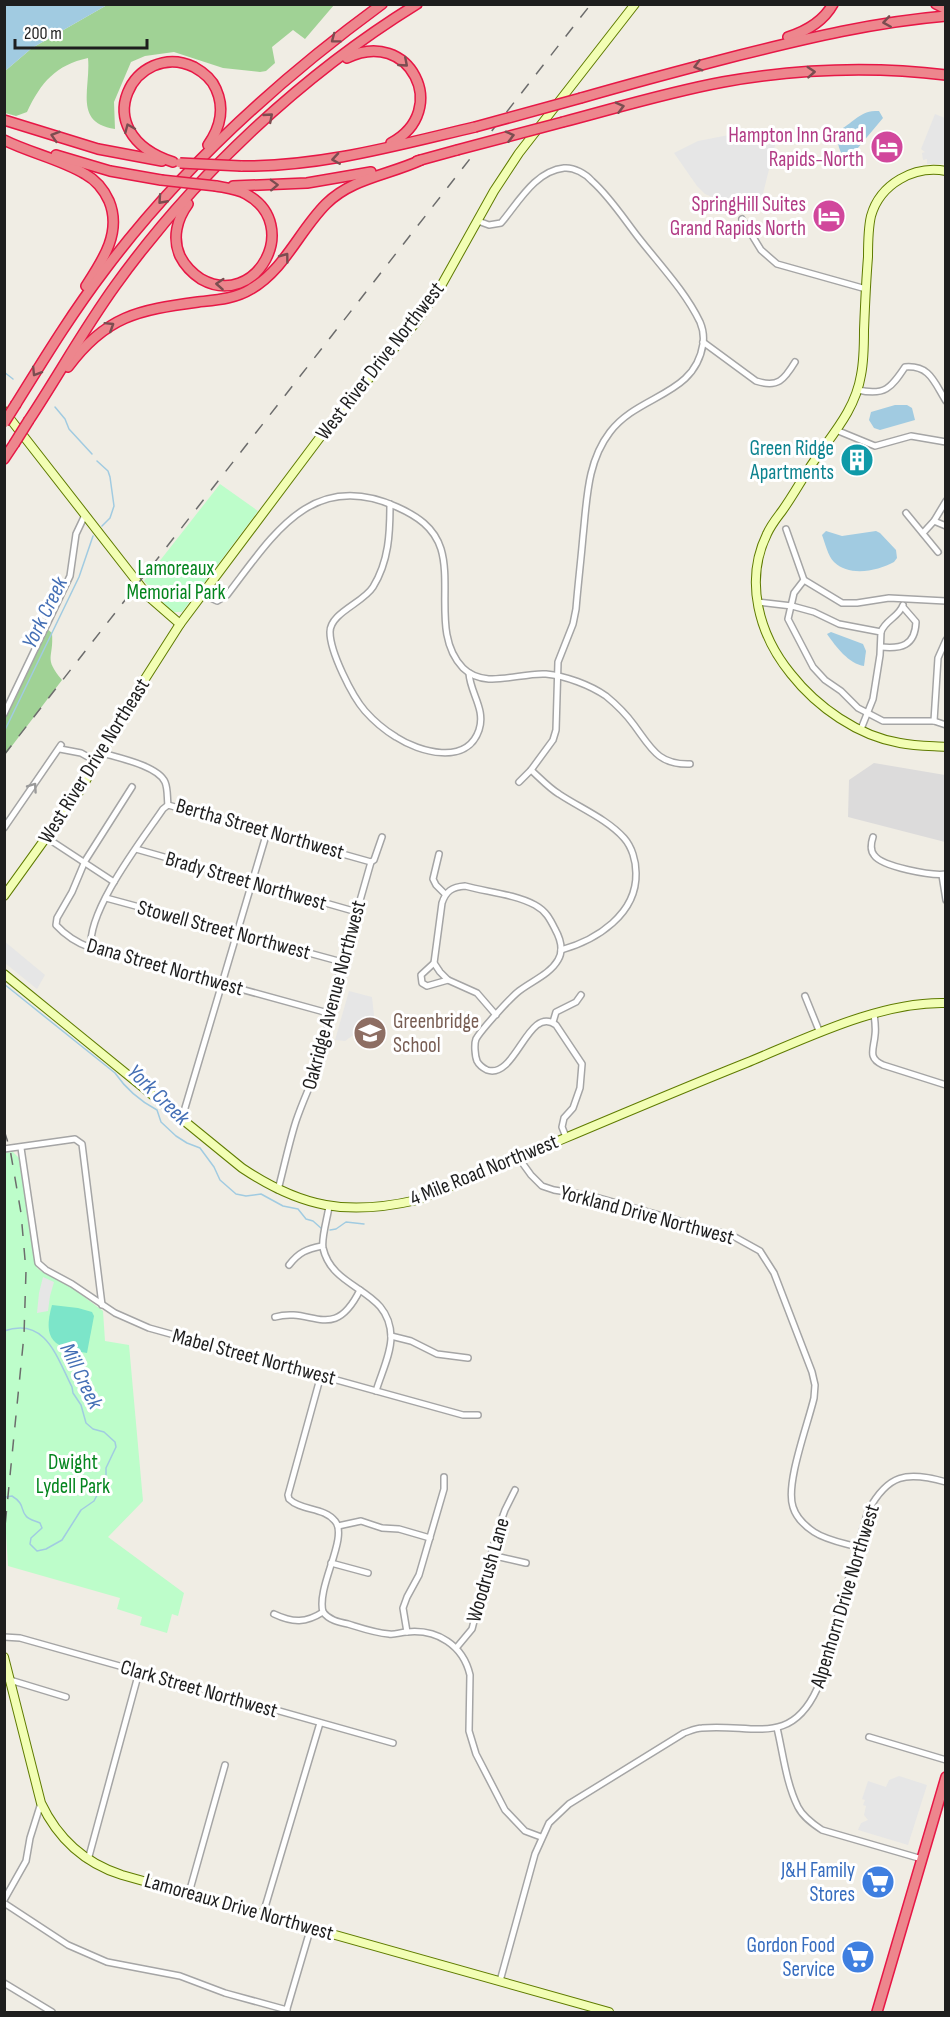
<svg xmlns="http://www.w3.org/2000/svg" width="950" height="2017" font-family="'Sofia Sans Condensed',sans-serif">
	<rect width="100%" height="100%" fill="#f0ede4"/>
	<polygon fill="#dcdbdb" points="874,763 945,775 945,842 848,817 849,780"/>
	<g fill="#a0d295">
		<path d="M107,5H334L305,39L293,30L272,47L275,63L266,71L260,72L223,68L174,52L145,56L131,62L114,102L115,129C73,123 91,88 88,58C56,65 41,82 27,112L16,116L5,113V71L32,48Z"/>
		<path d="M46,628L52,633C54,659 43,657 62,680L5,755L4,714Z"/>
	</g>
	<g fill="#bdfdca">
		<polygon points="220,484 258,511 182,612 172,612 144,581"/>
		<polygon points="13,1152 19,1158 22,1168 33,1254 37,1268 41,1271 63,1281 103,1311 105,1341 129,1345 143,1501 108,1537 184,1593 178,1616 172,1614 167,1633 140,1625 142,1617 117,1609 120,1598 8,1566 4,1500 4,1153"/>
	</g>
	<path fill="#7ce5c9" d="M52,1305L78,1308L92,1312L94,1316L87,1353C54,1348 42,1340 52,1305Z"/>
	<g fill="#e6e6e6">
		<polygon points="935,114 945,118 945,164 927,164 927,159 923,160 922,153 925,152 921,149"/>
		<polygon points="774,131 778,133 759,210 752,214 750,210 754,206 754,198 752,198 751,201 737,205 736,201 734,201 734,207 732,209 724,199 721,201 705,194 697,186 674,153 698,141 729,135 769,145"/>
		<polygon points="4,941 45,975 37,989 5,963"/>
		<polygon points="349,991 372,997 374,1015 371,1022 345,1041 335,1040"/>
		<polygon points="43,1277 54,1282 50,1296 48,1311 37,1313 39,1293"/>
		<polygon points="899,1776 927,1785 908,1845 858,1830 861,1823 868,1820 864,1815 866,1806 863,1805 865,1800 862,1799 868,1781 886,1787 889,1780"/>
	</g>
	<g fill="#a1cbe1">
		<polygon points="5,4 107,4 107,5 32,48 5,71"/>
		<path d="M875,111H879L883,118L857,149L853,161L849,164C841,158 836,141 837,131C853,124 858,112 875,111Z"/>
		<polygon points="895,405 907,405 912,408 915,420 880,430 874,428 869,420 871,412"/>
		<path d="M826,531L842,536L876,531L880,533L896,550L897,558L894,562C878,571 849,577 834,562C828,556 825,543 822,535Z"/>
		<path d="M831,632L863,644L866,651L864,666C849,664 836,647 827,634Z"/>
	</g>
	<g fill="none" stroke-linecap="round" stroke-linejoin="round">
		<g stroke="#a1cbe1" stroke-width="1.5">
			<polyline points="4,372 13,379"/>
			<polyline points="55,407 65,419 69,429 92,454"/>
			<polyline points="97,461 108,471 110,477 114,506 110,518 102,526"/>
			<polyline points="4,732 79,577 93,536"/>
			<path d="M4,984L115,1073C126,1089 140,1101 157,1110L161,1122L176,1136L187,1143L200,1148L214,1167L220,1180L236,1194L246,1196L261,1194L283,1206L298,1209L306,1219L313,1221L322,1229"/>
			<polyline points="330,1230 336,1229 346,1222 364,1224"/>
			<path d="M4,1331C46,1316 57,1358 72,1387L73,1393L81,1405L86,1423L93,1429L104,1432L115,1442L116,1447L106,1468V1478L94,1501L81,1510L62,1540L46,1549L37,1551L30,1544L31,1538L42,1528L40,1523C36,1521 29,1520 26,1516C20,1509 25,1504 12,1496L6,1497L4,1500"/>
		</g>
		<defs>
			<g id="street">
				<polyline points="742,219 761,250 777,264 866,289"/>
				<path d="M478,221L489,225L501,223C518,203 535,171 564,168C574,167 586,174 592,181C610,197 624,219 638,237C659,264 685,291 700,322C703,329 704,337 703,344C695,396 639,394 610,432C587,462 587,499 583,536C581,560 578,584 576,609L573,624L558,662L556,730L553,740L531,770L519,782"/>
				<path d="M703,342L756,381C778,388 784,380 795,362"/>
				<path d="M858,390C885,396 891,388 905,367C930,365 934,382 946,401"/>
				<polyline points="836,430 875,446 911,436 946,442"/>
				<path d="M390,504C390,533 389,561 373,587C363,603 330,613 330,632C330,652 352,696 365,711C373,720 386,731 396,737C419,752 467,766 479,730C486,709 470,693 469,673"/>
				<polyline points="906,513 938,552"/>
				<polyline points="934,521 946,526"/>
				<polyline points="786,529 804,580 842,603 857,603 889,598 946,601"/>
				<polyline points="923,533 934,521 946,501"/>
				<polyline points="804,580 794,593 788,619 813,667 825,680 841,691 858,708 883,721 934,721 946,725"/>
				<path d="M202,594L217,601L227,595C272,537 311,468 397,507C417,516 434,527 441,549C452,586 433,637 463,668C485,690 520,672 546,674C566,676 590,685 606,696C617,705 626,714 634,725C651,748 658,765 690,764"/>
				<polyline points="757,602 792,606 814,612 839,624 881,632 880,655 873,699 861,729"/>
				<path d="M881,632C885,620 899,617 903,605"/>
				<path d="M881,647C901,649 915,646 916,622L903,607"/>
				<polyline points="4,714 70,576 76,534 85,515"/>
				<polyline points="934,721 938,658 946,640"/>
				<polyline points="60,749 81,753 97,762"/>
				<path d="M102,753C119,758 158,766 165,782C168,789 167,798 168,805"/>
				<path d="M531,770C540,778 549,788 559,794C580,808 607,819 624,838C632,847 636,861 636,873C637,914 597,940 561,950"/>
				<path d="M132,787L85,861L72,892L57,918L56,925C66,936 77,943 91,948L328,1013"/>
				<polyline points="168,805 371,862"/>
				<polyline points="4,828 61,745"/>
				<path d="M873,837C871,843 870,850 874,855C882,867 932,876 946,874"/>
				<polyline points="47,838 114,882"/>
				<polyline points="136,849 357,912"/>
				<polyline points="439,854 433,879 436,885 445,894"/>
				<polyline points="942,875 946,900"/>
				<polyline points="106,898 342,962"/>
				<path d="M91,948C87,910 142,840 163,809L168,805"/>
				<polyline points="434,963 421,975 422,983 427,986 448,980"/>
				<polyline points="805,996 820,1033"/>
				<path d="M874,1014C875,1021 876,1028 875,1035C874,1049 867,1058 883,1065L946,1085"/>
				<path d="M496,1015L477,993L448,980L440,972L434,963L442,903C446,891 452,887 465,886C487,892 514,894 535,905C546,911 550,919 555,929C560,938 564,950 558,960C550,974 532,981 519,991C510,998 481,1030 476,1039C474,1044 475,1056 477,1061C479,1065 483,1068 487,1070C516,1080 528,1004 556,1025L582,1064L580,1088L573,1108L564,1118L562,1127L566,1137"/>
				<polyline points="553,1022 556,1012 576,1002 581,995"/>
				<polyline points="182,1118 267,832"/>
				<polyline points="21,1148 38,1263 46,1270 72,1284 115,1313 149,1328 463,1415 478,1415"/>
				<polyline points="4,1149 75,1139 82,1144 102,1305"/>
				<path d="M518,1157L531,1175L542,1186L554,1190L592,1196L733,1236L760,1251L774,1273L812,1372L815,1385L814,1398C808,1424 785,1484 793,1507C796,1517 805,1526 814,1532C826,1540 843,1543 857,1547"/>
				<path d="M278,1190C284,1167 289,1143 296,1121C308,1085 329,1052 328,1013L371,862L374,860L382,837"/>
				<path d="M329,1206C328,1216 321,1238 323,1248C333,1292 390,1287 391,1337C391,1354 381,1374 376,1391"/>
				<path d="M289,1265C299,1252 307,1249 322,1246"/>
				<path d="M275,1317C312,1306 333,1344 360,1290"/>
				<polyline points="391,1336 411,1341 437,1354 468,1358"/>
				<path d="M321,1375L288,1495L289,1499C301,1511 324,1507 335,1521C349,1537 316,1587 323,1612"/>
				<polyline points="338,1526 361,1521 382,1528 399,1529 430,1538"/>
				<polyline points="491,1555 526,1563"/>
				<polyline points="331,1563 368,1573"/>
				<path d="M323,1612C329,1620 338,1622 348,1624C361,1628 375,1633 389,1634C395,1635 401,1632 407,1632C437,1629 463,1645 470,1675L469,1731L476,1754L505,1810L525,1831L541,1837"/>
				<path d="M274,1614C293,1623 306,1623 323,1612"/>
				<polyline points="407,1632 403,1608 407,1597 419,1575 444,1489 444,1477"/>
				<polyline points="4,1637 20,1638 393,1743"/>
				<polyline points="457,1647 472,1629 497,1532 505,1510 515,1490"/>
				<polyline points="10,1680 66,1697"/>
				<path d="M777,1728C783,1753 786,1783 798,1807C803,1817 813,1824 822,1830L922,1859"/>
				<polyline points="869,1737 946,1760"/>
				<polyline points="88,1860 139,1672"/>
				<polyline points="189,1893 225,1765"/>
				<polyline points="4,1900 26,1861 30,1838 41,1803"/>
				<polyline points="4,1903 68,1945 107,1962 180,1976 225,1993 287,2010"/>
				<polyline points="263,1914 320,1723"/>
				<path d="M500,1981L535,1854L549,1823L569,1804L684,1733C690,1731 696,1728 702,1728C751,1723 790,1748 817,1689L868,1511C888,1474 906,1471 946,1482"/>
				<polyline points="4,1983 52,2012"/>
				<polyline points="286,2012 311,1927"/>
			</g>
			<g id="secondary">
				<path d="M946,171C914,165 880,184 871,216C868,229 868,244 868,257C866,281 865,305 864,330C864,345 864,360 861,375C856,406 837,429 819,454C805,473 795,493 782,511C776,519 771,525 767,534C744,581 759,635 791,674C817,707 858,736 900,743C915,746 931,746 946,747"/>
				<polyline points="4,411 149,597 180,624"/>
				<polyline points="4,896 81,789 136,693 180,624 321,436 417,321 441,286 494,191 519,153 635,4"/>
				<path d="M4,974L242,1168C302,1208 347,1216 417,1200C527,1155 636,1107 746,1063C805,1039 880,1001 946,1003"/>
				<path d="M4,1657L41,1803C58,1839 84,1863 122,1875L609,2012"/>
			</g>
			<g id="highway">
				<polyline points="936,4 946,9"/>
				<path d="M788,37C807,31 823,22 833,4"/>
				<path d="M347,58C409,27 452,110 391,143"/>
				<path d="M581,98C633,83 686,69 740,55C808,38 875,22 946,16"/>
				<polyline points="4,120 98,149 162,161"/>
				<path d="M563,122C616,108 669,92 723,82C796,69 871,66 946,75"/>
				<path d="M4,140C30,153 60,159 85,174C96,180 104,190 109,201C122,232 103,260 86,286"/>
				<polyline points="56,155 110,171 161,180"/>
				<polyline points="417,161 457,150"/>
				<path d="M173,162C82,132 136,39 194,67C203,72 212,79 216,89C225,109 220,128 208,145"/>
				<path d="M241,166C321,167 398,145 475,127"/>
				<polyline points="233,186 307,183 371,172"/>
				<path d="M188,204C177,219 172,238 180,256C185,266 192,273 201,279C256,310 303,225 246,194C237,189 226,188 216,186"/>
				<path d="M68,367C106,316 138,310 198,302C216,300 235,299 251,289C285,269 299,231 326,204C352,178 389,175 421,160"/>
				<path d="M16,404C44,359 72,313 104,271C182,167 277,81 382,4"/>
				<path d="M29,420C58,376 84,329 115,286C194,176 302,75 417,4"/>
				<polyline points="4,459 14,444"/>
				<polyline points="877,2012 946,1777"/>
			</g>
		</defs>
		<use href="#street" stroke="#a5a5a5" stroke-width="8"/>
		<use href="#secondary" stroke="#5f7b00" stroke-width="10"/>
		<use href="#highway" stroke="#e71746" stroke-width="12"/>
		<use href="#street" stroke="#fff" stroke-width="5"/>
		<use href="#secondary" stroke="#f2feb4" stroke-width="8"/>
		<use href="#highway" stroke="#ed868d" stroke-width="9"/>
		<g stroke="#6c6c6c" stroke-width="1.5" stroke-dasharray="12 12" stroke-linecap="butt">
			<polyline points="4,755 591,4"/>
			<polyline points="4,1130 10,1149 21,1213 26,1271 24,1335 4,1536"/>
		</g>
		<defs>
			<g id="highway-bridge">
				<polyline points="475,127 581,98"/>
				<polyline points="457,150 563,122"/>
				<polyline points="180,163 241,166"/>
				<polyline points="161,180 216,186"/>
				<polyline points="4,423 16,404"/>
				<polyline points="14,444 29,420"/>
			</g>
		</defs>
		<use href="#highway-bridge" stroke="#e71746" stroke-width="12" stroke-linecap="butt"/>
		<use href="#highway-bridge" stroke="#ed868d" stroke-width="9"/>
	</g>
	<defs><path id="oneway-chevron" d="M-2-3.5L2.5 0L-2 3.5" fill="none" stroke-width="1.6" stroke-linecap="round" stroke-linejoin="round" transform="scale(1.5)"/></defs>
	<g stroke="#7b4d50">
		<use href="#oneway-chevron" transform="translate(887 22) rotate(171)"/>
		<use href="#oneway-chevron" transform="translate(335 39) rotate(143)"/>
		<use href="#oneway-chevron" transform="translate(404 63) rotate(41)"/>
		<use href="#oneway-chevron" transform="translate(698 66) rotate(165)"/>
		<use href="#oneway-chevron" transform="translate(811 72) rotate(-4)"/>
		<use href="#oneway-chevron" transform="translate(620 107) rotate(-15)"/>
		<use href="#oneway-chevron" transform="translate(269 117) rotate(-41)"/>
		<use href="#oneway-chevron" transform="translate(129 128) rotate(-113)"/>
		<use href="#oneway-chevron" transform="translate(55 136) rotate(-163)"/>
		<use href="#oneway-chevron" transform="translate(510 136) rotate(-15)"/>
		<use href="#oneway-chevron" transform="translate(336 159) rotate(171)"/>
		<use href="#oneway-chevron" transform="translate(274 185) rotate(-2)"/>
		<use href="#oneway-chevron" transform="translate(162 200) rotate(132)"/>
		<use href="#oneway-chevron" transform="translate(285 257) rotate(-53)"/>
		<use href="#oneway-chevron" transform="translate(220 284) rotate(-176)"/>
		<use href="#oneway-chevron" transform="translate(110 326) rotate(-32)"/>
		<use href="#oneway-chevron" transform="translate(36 372) rotate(122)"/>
	</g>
	<use stroke="#9a9a9a" href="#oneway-chevron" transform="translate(33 787) rotate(-55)"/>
	<defs>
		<symbol id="hotel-disc" viewBox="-11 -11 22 22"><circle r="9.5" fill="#d1479c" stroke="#fff"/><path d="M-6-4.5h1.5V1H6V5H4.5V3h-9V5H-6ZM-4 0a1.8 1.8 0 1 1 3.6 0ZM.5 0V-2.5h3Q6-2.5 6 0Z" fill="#fff"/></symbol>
		<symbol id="building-disc" viewBox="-11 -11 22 22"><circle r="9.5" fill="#0f9aa8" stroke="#fff"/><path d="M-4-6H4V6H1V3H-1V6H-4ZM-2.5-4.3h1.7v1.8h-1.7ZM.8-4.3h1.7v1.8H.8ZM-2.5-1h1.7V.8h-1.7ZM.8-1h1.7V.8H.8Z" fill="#fff"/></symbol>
		<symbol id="school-disc" viewBox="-11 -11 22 22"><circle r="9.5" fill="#8d6e63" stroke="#fff"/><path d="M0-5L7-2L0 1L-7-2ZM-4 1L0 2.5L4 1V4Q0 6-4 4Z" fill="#fff"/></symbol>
		<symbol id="supermarket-disc" viewBox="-11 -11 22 22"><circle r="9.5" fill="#3f7fe0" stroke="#fff"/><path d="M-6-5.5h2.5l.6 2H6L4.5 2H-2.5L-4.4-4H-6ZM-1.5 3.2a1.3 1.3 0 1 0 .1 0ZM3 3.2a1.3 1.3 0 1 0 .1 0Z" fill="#fff"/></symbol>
	</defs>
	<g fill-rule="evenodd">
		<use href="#hotel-disc" x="868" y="128" width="38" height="38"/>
		<use href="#hotel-disc" x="810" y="197" width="38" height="38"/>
		<use href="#building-disc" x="838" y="441" width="38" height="38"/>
		<use href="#school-disc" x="351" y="1014" width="38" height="38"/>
		<use href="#supermarket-disc" x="859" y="1863" width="38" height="38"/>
		<use href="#supermarket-disc" x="839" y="1938" width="38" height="38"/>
	</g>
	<g text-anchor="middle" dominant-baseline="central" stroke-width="6" stroke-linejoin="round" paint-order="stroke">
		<g font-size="21" fill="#b23c85" stroke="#fff" text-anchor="end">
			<text x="864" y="135">Hampton Inn Grand<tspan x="864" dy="24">Rapids-North</tspan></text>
			<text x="806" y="204">SpringHill Suites<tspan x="806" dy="24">Grand Rapids North</tspan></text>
		</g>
		<g font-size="21" fill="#1e1e1e" stroke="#fff">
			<text transform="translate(380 361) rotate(-52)">West River Drive Northwest</text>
			<text transform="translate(94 761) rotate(-58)">West River Drive Northeast</text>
			<text transform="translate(260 829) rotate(16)">Bertha Street Northwest</text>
			<text transform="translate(246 881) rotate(16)">Brady Street Northwest</text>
			<text transform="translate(224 930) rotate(15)">Stowell Street Northwest</text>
			<text transform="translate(165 967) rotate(16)">Dana Street Northwest</text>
			<text transform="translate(334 995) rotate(-75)">Oakridge Avenue Northwest</text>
			<text transform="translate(484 1170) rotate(-22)">4 Mile Road Northwest</text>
			<text transform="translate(647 1215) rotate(15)">Yorkland Drive Northwest</text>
			<text transform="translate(254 1357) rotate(15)">Mabel Street Northwest</text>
			<text transform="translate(488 1570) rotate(-74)">Woodrush Lane</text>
			<text transform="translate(845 1596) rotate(-73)">Alpenhorn Drive Northwest</text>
			<text transform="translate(199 1689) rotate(16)">Clark Street Northwest</text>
			<text transform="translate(239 1907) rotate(16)">Lamoreaux Drive Northwest</text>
		</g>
		<g font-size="21" fill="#0d838f" stroke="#fff" text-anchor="end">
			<text x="834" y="448">Green Ridge<tspan x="834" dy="24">Apartments</tspan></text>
		</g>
		<g font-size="21" fill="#04851e" stroke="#fff">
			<text x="176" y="568">Lamoreaux<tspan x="176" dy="24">Memorial Park</tspan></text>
			<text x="73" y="1462">Dwight<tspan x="73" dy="24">Lydell Park</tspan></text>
		</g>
		<g font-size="21" fill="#785e54" stroke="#fff" text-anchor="start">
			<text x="393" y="1021">Greenbridge<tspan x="393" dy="24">School</tspan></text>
		</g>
		<g font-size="21" fill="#366cbe" stroke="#fff" text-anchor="end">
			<text x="855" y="1870">J&amp;H Family<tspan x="855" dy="24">Stores</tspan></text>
			<text x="835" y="1945">Gordon Food<tspan x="835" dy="24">Service</tspan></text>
		</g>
		<g font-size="22" font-style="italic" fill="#446fb5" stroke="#fff">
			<text transform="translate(45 613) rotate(-64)">York Creek</text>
			<text transform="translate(158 1095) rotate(44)">York Creek</text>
			<text transform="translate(81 1376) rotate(64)">Mill Creek</text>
		</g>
	</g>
	<rect width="950" height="2017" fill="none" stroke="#1e1e1e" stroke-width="12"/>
	<path d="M15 39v9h132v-9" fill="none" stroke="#1e1e1e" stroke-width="3"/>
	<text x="24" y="39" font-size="18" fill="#1e1e1e" stroke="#ffffff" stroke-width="4.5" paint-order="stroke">200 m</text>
</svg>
